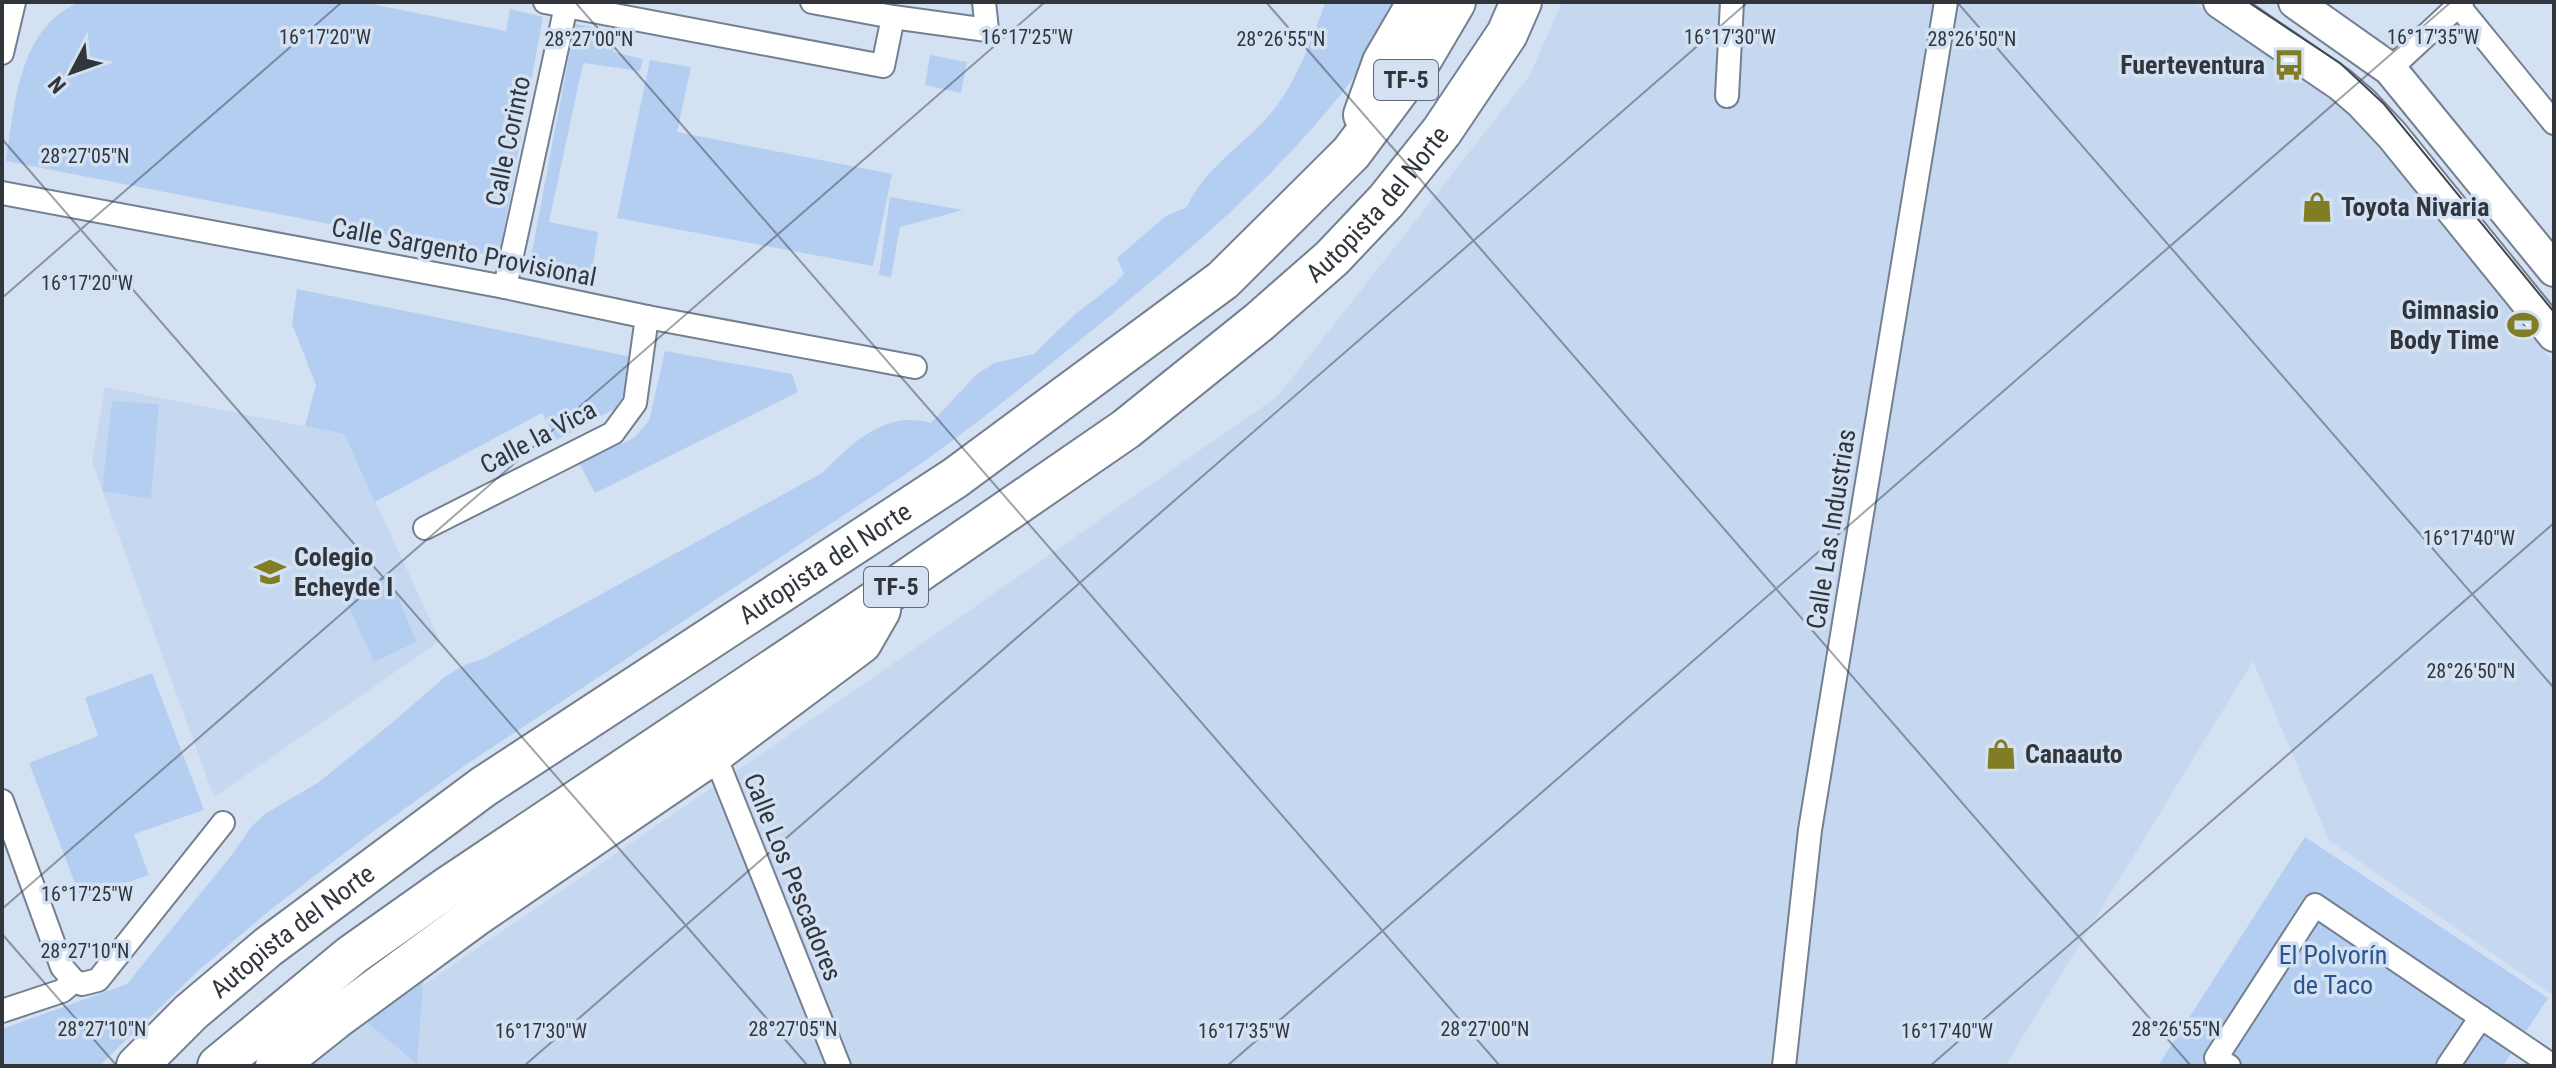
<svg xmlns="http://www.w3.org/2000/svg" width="2556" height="1068" font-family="'Roboto Condensed',sans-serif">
	<rect width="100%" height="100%" fill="#d3e1f3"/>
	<g fill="#c6d7f0">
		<polygon points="1562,2 2193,2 2352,114 2554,363 2554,996 2329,840 2253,661 2005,1066 310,1066 324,1053 881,672 1278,396 1530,75"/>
		<polygon points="105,387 344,434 440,641 214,797 92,462"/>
	</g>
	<g fill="#b4cef2">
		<path d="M80,2H362L506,31L510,9L543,17L499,257L6,161C15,105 18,27 80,2Z"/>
		<path d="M1326,2H1401C1383,31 1366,62 1345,89C1273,181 1184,255 1095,328C1030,381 966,433 897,480L467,764L371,833L274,907L199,970L99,1066H2V1029L127,984L234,852L251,827L265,814L319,782L393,722L446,676L465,665L485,658L822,473C853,443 884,410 931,423L976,375L994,363L1034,354L1074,315L1113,285L1124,274L1117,258L1166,216L1187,207C1206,164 1251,142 1278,104C1300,74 1312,36 1326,2Z"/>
		<polygon points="575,24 617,32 613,52 643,59 640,71 583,63 549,222 598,232 592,272 530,262"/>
		<polygon points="930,55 967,62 961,93 925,85"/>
		<polygon points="650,60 691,67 677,132 892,174 873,266 617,218"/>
		<polygon points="890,197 963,210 900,227 891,277 879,275"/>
		<polygon points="297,289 632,357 628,387 616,408 557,440 542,413 375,502 344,434 305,426 316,385 292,324"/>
		<polygon points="665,351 792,374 798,392 595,493 579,463 634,438 649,421"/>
		<polygon points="112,401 159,404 151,499 102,491"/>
		<polygon points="389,574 416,642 374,662 342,592"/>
		<polygon points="152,673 204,810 134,834 149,875 81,899 29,763 98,736 85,698"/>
		<polygon points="2305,837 2548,998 2503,1066 2158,1066"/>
		<polygon points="424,972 417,1064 362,1018"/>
	</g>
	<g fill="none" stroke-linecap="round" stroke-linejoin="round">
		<defs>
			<g id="street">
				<polyline points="545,2 883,66 893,17"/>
				<polyline points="812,2 893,17 987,30 984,2"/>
				<polyline points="2458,5 2554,123"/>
				<polyline points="2,53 14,2"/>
				<polyline points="2390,69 2462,2"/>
				<polyline points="1727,96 1732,2"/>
				<polyline points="2,193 505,287 647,317 915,367"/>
				<polyline points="505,287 566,6"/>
				<polyline points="425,528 613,433 635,403 647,317"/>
				<polyline points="714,753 839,1066"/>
				<polyline points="2,801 62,967 74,981"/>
				<polyline points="2,1011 62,991 74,981 82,984 98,980 223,823"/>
				<polyline points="1784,1066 1810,830 1946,2"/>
				<polyline points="2229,1066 2216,1058 2315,905 2547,1062"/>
				<polyline points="2448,1066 2481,1017"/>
			</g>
			<g id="secondary">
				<polyline points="2220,2 2340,84 2362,103 2392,135 2554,335"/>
				<polyline points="2295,2 2390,69 2554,270"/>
			</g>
			<g id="highway">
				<polyline points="1364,115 1383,62 1418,2"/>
				<path id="s1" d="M137,1066L191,1012L268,947L483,787L955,478L1223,280L1351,153L1422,58L1455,2"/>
				<path id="s2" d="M218,1066L352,955L448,887L892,590L1126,429L1259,322L1332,258L1386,201L1442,131L1507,34L1521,2"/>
				<polyline points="276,1066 335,1019 478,914 714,753 861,643 880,610"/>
			</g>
		</defs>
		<use href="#street" stroke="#748090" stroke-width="26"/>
		<use href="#secondary" stroke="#748090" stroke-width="36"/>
		<use href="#highway" stroke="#748090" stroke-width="44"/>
		<use href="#street" stroke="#fff" stroke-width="22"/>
		<use href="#secondary" stroke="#fff" stroke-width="32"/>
		<use href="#highway" stroke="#fff" stroke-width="40"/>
		<polyline stroke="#434951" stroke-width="2" points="2248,2 2340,63 2384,104 2554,312"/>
	</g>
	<path fill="none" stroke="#31363d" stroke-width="2" stroke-opacity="0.45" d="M575,2L1500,1066M1266,2L2191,1066M1957,2L2554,688M2,139L808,1066M2,298L342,2M2,909L1045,2M2,934L117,1066M524,1066L1748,2M1227,1066L2451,2M1930,1066L2554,523"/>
	<defs>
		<symbol id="bus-bare" viewBox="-9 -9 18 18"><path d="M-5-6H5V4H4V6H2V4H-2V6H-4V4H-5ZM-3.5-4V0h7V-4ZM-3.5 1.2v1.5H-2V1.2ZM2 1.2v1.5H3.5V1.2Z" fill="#817d24" stroke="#d3e1f3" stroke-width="2.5" paint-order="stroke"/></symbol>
		<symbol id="shop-bare" viewBox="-9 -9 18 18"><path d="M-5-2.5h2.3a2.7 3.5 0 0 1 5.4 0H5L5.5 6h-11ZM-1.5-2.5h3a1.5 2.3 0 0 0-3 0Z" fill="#817d24" stroke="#d3e1f3" stroke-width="2.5" paint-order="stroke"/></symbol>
		<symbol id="stadium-bare" viewBox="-9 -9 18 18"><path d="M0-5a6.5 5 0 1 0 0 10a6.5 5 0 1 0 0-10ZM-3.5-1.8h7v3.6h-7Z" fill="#817d24" stroke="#d3e1f3" stroke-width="2.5" paint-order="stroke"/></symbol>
		<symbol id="school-bare" viewBox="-9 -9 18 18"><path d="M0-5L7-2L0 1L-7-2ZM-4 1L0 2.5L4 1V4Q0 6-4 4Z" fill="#817d24" stroke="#d3e1f3" stroke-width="2.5" paint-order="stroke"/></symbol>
	</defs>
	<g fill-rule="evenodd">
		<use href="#bus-bare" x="2267" y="43" width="44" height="44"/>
		<use href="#shop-bare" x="2295" y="185" width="44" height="44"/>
		<use href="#stadium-bare" x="2501" y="303" width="44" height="44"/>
		<use href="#school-bare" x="248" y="550" width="44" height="44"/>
		<use href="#shop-bare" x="1979" y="732" width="44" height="44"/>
	</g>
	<g text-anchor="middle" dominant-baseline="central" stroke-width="7" stroke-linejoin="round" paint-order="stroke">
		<g fill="#d3e1f3" stroke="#626974" stroke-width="2">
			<rect x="1374" y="60" width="64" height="40" rx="6"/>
			<rect x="864" y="567" width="64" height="40" rx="6"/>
		</g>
		<g font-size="24" font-weight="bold" fill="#31363d">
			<text x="1406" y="80">TF-5</text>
			<text x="896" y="587">TF-5</text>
		</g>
		<g font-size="26" font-weight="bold" fill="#31363d" stroke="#d3e1f3" text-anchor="start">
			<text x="2265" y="65" text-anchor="end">Fuerteventura</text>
			<text x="2341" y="207">Toyota Nivaria</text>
			<text x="2499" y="310" text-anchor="end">Gimnasio<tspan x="2499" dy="30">Body Time</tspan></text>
			<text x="294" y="557">Colegio<tspan x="294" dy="30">Echeyde I</tspan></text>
			<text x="2025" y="754">Canaauto</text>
		</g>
		<g font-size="26" fill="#31363d" stroke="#d3e1f3">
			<text transform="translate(508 141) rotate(-78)">Calle Corinto</text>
			<text stroke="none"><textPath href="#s2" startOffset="1448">Autopista del Norte</textPath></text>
			<text transform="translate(464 252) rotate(11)">Calle Sargento Provisional</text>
			<text transform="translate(538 437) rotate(-28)">Calle la Vica</text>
			<text transform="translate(1831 529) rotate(-81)">Calle Las Industrias</text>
			<text stroke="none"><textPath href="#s1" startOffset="854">Autopista del Norte</textPath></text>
			<text transform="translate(793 877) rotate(68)">Calle Los Pescadores</text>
			<text stroke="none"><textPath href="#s1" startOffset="206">Autopista del Norte</textPath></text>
		</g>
		<g font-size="26" fill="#2a558f" stroke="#d3e1f3">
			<text x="2333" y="955">El Polvorín<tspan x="2333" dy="30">de Taco</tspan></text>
		</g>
	</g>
	<g font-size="20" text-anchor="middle" fill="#31363d" stroke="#d3e1f3" stroke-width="7" stroke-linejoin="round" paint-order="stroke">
		<text x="325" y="44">16°17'20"W</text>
		<text x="1027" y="44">16°17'25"W</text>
		<text x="1730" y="44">16°17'30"W</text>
		<text x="2433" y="44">16°17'35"W</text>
		<text x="589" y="46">28°27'00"N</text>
		<text x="1281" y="46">28°26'55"N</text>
		<text x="1972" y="46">28°26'50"N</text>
		<text x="85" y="163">28°27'05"N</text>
		<text x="87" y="290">16°17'20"W</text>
		<text x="2469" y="545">16°17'40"W</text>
		<text x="2471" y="678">28°26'50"N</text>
		<text x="87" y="901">16°17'25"W</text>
		<text x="85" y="958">28°27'10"N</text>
		<text x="102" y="1036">28°27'10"N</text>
		<text x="793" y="1036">28°27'05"N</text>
		<text x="1485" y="1036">28°27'00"N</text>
		<text x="2176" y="1036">28°26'55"N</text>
		<text x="541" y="1038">16°17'30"W</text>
		<text x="1244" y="1038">16°17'35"W</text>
		<text x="1947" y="1038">16°17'40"W</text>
	</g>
	<rect width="2556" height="1068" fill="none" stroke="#31363d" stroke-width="8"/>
	<g transform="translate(72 72) rotate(229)" stroke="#d3e1f3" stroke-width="6" paint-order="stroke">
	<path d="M0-6L14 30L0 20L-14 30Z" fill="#31363d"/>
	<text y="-12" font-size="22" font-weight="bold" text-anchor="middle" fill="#31363d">N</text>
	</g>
</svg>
